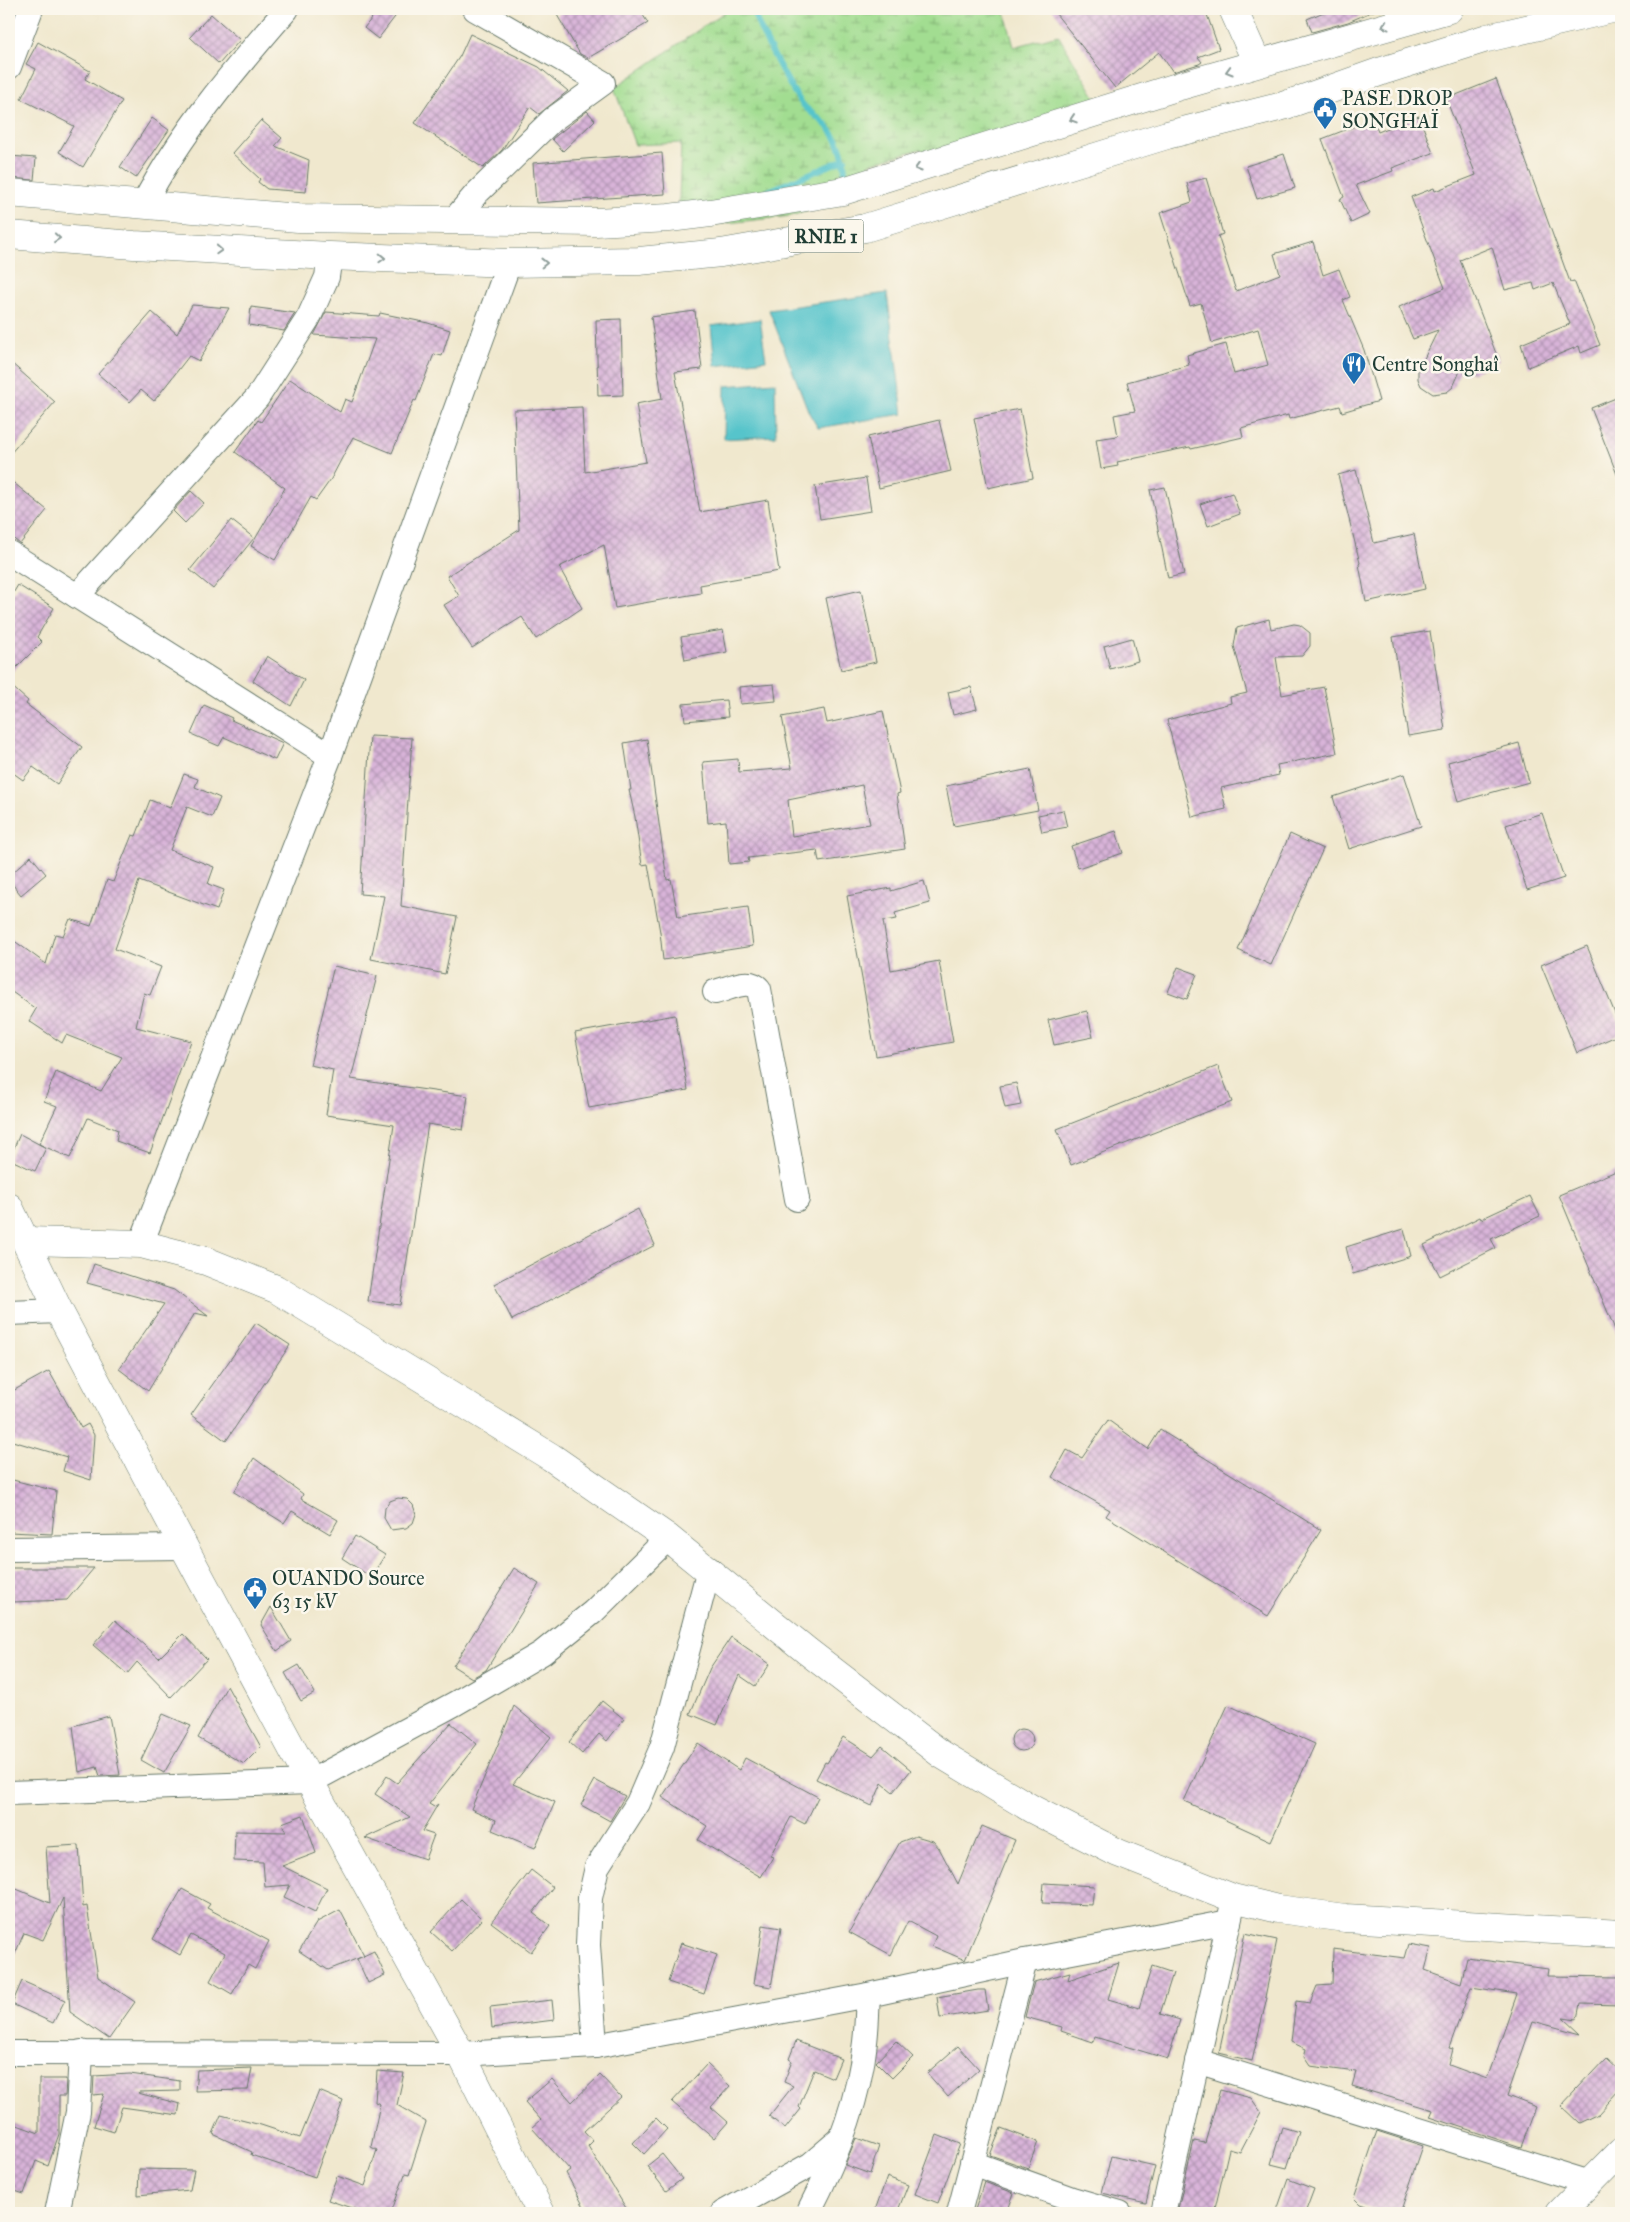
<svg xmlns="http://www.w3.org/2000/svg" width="1630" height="2222" font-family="'IM FELL Great Primer',serif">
	<defs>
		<pattern id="wetland-marsh" width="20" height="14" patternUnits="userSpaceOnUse" patternTransform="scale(1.25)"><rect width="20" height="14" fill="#a2dd91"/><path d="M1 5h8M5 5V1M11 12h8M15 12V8" fill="none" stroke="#83b477"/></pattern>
		<pattern id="building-cross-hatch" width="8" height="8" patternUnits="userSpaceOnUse" patternTransform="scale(1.25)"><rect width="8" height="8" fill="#d9b4d9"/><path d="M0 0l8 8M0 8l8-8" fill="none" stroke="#af94b1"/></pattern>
	</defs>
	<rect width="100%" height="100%" fill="#fbf7ec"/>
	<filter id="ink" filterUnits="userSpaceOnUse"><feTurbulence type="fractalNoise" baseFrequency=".02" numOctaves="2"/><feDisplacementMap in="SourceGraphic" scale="10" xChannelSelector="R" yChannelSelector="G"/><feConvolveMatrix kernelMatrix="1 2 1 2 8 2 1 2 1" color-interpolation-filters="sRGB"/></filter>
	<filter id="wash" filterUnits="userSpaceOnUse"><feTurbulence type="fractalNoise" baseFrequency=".0096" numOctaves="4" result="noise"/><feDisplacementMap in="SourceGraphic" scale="20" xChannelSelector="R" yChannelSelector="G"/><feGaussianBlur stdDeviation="1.12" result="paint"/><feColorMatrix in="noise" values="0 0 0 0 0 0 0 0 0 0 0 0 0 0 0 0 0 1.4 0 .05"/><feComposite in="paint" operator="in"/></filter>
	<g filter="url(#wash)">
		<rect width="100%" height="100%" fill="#f0e8ce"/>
		<polygon fill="url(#wetland-marsh)" stroke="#608d62" points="729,9 1004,9 1014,47 1058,35 1105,113 945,171 920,149 869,164 870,191 791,216 681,228 679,199 681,143 635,145 614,88"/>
		<g fill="#56c4cb" stroke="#3a8080">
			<polygon points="887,293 903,414 818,428 809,413 769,310"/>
			<polygon points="760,319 766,360 715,366 711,326"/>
			<polygon points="775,382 776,436 724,439 725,386"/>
		</g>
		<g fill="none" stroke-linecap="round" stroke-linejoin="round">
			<g stroke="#56c4cb" stroke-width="6">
				<path d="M753,9C755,23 794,96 805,107C811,113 819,118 825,124C840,139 845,156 845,176"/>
				<polyline points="766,192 845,159"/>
			</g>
		</g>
		<g id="blocks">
			<g fill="url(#building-cross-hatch)" fill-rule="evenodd">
				<polygon points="379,9 401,9 378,39 364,28"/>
				<polygon points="567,9 639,9 648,23 588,58 580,54 557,15"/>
				<polygon points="1052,9 1205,9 1219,49 1198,57 1202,62 1199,64 1173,72 1159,52 1115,88"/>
				<polygon points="1331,9 1378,9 1348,22 1312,32 1307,19"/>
				<polygon points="211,14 240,40 219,64 190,37"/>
				<polygon points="470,34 539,67 568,91 539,114 530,107 502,150 483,168 415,123 460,56"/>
				<polygon points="38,42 90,71 85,79 122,101 83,167 59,152 74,126 21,99 36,69 26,64"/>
				<polygon points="1496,79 1570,282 1574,281 1600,345 1581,353 1579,346 1528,367 1521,344 1570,324 1553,283 1535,290 1533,283 1505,290 1492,247 1460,260 1499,361 1473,373 1460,371 1453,387 1447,392 1433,394 1421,386 1418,379 1418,371 1438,330 1413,339 1399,307 1445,288 1411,197 1434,188 1435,191 1476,175 1446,99"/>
				<polygon points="587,111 595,120 563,151 552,139"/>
				<polygon points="1419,116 1433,153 1392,168 1393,171 1356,185 1370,214 1351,223 1340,199 1344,197 1322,139 1373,119 1378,132"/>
				<polygon points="152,118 169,130 136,178 120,167"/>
				<polygon points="261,120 282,138 275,146 309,160 306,192 267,189 258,182 260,179 232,153"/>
				<polygon points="662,153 665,194 536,203 533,163"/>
				<polygon points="1284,154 1295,188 1257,199 1246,166"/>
				<polygon points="9,156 36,158 34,180 9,178"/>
				<polygon points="1206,178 1223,234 1218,236 1236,291 1280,274 1274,254 1313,242 1323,275 1339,269 1350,297 1343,300 1364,350 1379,401 1342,412 1340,406 1289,419 1288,415 1241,428 1243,437 1191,449 1190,447 1117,462 1118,466 1101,469 1096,439 1118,436 1114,415 1135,411 1127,382 1189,365 1187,355 1226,344 1234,374 1268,365 1258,329 1212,343 1201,303 1190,306 1160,213 1192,202 1187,183"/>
				<polygon points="192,305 229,308 199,361 189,356 154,401 141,390 130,402 98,374 152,312 177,334"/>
				<polygon points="251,307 295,313 284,331 249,325"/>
				<polygon points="695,311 702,369 675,372 700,512 768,500 779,571 700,585 701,593 615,608 604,545 559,567 582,608 536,639 522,617 472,648 444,605 459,596 447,576 519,530 514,410 582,407 585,472 646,462 636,404 662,399 651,317"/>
				<polygon points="326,312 379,316 380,313 428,323 450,330 442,356 434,354 416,401 414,400 392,453 353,437 331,479 316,500 311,497 275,560 251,546 285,488 235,452 258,420 261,422 290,379 340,412 345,399 352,402 375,339 314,335"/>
				<polygon points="621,319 623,395 598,396 596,320"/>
				<polygon points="9,361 55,402 9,455"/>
				<polygon points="1621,396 1621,482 1620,482 1591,408"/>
				<polygon points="1020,409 1033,478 988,488 974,418"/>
				<polygon points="939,420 951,471 879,488 868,437"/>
				<polygon points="1356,470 1374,543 1414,534 1425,589 1366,602 1359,564 1360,563 1338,475"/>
				<polygon points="866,478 871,511 820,519 815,486"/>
				<polygon points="9,479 47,510 20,544 9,535"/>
				<polygon points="1165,487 1184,574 1168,578 1150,490"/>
				<polygon points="191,491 204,503 185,523 173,511"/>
				<polygon points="1232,493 1240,514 1208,526 1200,504"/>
				<polygon points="231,520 254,538 213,589 190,570"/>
				<polygon points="18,585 54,608 37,637 42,642 9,675 9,600"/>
				<polygon points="861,590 876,662 841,670 826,598"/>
				<polygon points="1269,619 1271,629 1294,624 1300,625 1310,633 1310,646 1302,656 1276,657 1282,695 1324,687 1337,753 1277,765 1279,775 1221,788 1226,809 1192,817 1167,720 1231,703 1230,697 1247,693 1234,646 1237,628"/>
				<polygon points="723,630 727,652 685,660 681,637"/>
				<polygon points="1430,631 1445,730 1408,736 1393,637"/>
				<polygon points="1132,638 1138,661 1110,669 1104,646"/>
				<polygon points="267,656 304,680 291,706 253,681"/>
				<polygon points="9,684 28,701 26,704 82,747 57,784 33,767 23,780 9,770"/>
				<polygon points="774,684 776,701 740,704 739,687"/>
				<polygon points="971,687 977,709 953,715 948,692"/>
				<polygon points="726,700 728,717 685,721 683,704"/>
				<polygon points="204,705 232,718 231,720 283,743 275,760 224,737 219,746 191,734"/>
				<path d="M824,709L827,723L883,711L900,793L897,794L905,849L819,862L817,850L748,858L749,862L729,864L726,821L708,823L703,762L738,759L739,772L792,768L782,717ZM862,785L870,824L792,836L788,800Z"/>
				<polygon points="370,736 412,738 401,906 457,917 445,974 371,959 384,896 360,894"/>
				<polygon points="647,739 667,880 671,879 678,917 748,907 753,946 663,960 660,932 648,864 642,865 635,817 629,790 631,790 624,743"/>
				<polygon points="1519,743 1529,782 1458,802 1448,762"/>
				<polygon points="1030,769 1038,810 954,826 946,786"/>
				<polygon points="184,774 198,779 195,787 220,798 212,817 187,807 170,850 214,867 208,884 224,890 217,910 139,881 115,949 161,967 150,995 144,993 136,1027 191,1041 150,1153 116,1141 118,1130 88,1118 70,1158 39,1144 57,1106 44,1101 56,1072 101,1091 122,1057 66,1035 62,1043 29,1021 36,1009 9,990 9,937 46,964 55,934 63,936 70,919 91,926 107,880 113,882 132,835 136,836 150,800 170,808"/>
				<polygon points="1404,774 1421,826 1349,849 1333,797"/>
				<polygon points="1063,810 1067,827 1042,832 1038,815"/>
				<polygon points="1542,813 1564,878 1527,890 1506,825"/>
				<polygon points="1116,831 1123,853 1078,868 1071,846"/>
				<polygon points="1290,834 1323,849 1271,965 1238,950"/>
				<polygon points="31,856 46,874 21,895 9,880 9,876"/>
				<polygon points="924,881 930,903 895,913 897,919 883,921 891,970 939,961 953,1042 876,1056 847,896 891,888 891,891"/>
				<polygon points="1587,946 1621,1028 1621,1034 1577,1053 1541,965"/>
				<polygon points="334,966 377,976 351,1079 468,1096 463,1130 428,1124 400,1305 368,1301 394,1125 326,1115 333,1070 310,1065"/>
				<polygon points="1178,967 1197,974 1187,999 1168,992"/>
				<polygon points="1087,1011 1093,1037 1054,1045 1048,1020"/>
				<polygon points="675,1015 688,1090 589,1108 575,1033"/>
				<polygon points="1218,1066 1232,1102 1071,1165 1057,1129"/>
				<polygon points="1016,1083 1021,1105 1005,1108 1000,1086"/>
				<polygon points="20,1134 46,1148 35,1171 9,1159"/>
				<polygon points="1621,1169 1621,1344 1559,1195"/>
				<polygon points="1530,1196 1540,1216 1491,1239 1496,1248 1440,1276 1424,1245 1480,1217 1481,1219"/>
				<polygon points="638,1209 655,1245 512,1320 494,1284"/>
				<polygon points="1404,1229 1411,1256 1353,1274 1346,1247"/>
				<polygon points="94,1264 174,1290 208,1316 195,1313 148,1391 119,1369 164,1304 87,1283"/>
				<polygon points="256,1323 290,1345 226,1441 191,1415"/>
				<polygon points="49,1371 81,1428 88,1424 94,1435 91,1480 63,1471 67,1457 9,1440 9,1393"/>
				<polygon points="1108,1420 1148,1449 1160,1430 1321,1530 1268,1616 1106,1516 1110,1510 1052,1477 1067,1450 1082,1458"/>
				<polygon points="254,1458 303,1494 301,1499 338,1520 330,1534 292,1511 284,1523 234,1492"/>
				<polygon points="9,1479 56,1491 52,1534 9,1532"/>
				<polygon points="398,1498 407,1499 413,1505 416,1514 413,1523 406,1528 391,1530 384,1518 385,1508 390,1501"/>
				<polygon points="355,1536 385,1555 371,1577 342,1558"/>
				<polygon points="10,1568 94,1568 67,1600 13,1602"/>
				<polygon points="514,1568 539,1584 486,1670 472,1678 453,1666"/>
				<polygon points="271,1607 291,1641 277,1651 261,1625"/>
				<polygon points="115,1620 159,1658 183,1634 207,1659 171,1697 137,1662 127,1674 93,1645"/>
				<polygon points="731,1637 770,1664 755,1686 739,1675 717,1725 690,1714 710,1668"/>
				<polygon points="299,1665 315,1693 301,1701 285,1673"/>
				<polygon points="227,1686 261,1747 244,1764 198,1738"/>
				<polygon points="602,1701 624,1719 607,1741 599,1734 582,1754 569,1742"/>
				<polygon points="1228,1705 1315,1744 1271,1841 1184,1801"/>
				<polygon points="514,1706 551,1737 513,1784 555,1802 535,1848 492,1830 496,1820 471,1809"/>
				<polygon points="163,1714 191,1726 164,1773 141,1760"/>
				<polygon points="109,1716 120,1775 100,1776 97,1767 79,1772 73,1726"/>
				<polygon points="451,1723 477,1744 429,1804 434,1807 438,1804 422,1831 434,1835 425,1859 365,1838 410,1817 375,1794 387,1776 397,1783"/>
				<circle cx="1022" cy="1740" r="11"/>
				<polygon points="843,1737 873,1756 882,1746 911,1770 893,1792 882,1783 872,1806 816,1779 825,1762 827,1763"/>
				<polygon points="698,1743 739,1770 745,1758 818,1797 805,1824 791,1817 770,1856 773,1857 761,1877 698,1840 707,1826 662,1797"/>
				<polygon points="595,1780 625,1796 610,1821 581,1805"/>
				<polygon points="303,1815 316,1853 282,1866 327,1888 315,1912 284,1897 290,1885 265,1887 263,1862 234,1861 235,1831 286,1832 282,1823"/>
				<polygon points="982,1826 1015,1840 965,1960 932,1946 936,1936 908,1921 891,1955 849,1932 900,1842 916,1836 933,1841 939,1848 958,1884"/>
				<polygon points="79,1845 83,1907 87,1906 98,1977 135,2002 109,2039 70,2012 63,1898 43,1940 24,1933 9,1968 9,1900 14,1888 50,1903 46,1847"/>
				<polygon points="531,1870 553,1887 533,1913 550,1926 531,1952 491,1922"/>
				<polygon points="1044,1883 1094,1886 1092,1905 1042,1903"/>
				<polygon points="182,1889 210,1904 207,1908 269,1941 255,1969 248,1965 232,1994 210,1981 225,1953 191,1935 180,1955 153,1939"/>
				<polygon points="461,1899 482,1919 452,1951 431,1932"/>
				<polygon points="340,1910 364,1956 328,1970 299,1951 317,1922"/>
				<polygon points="763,1925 781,1928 771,1987 754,1984"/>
				<polygon points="1245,1933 1277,1940 1265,1997 1267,1998 1252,2061 1219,2053"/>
				<polygon points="681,1943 717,1955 704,1994 668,1982"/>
				<path d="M1409,1944L1431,1948L1425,1970L1461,1983L1467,1958L1548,1969L1547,1976L1621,1977V2005L1580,2004L1577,2019L1563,2017L1581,2034L1533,2021L1507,2096L1536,2107L1521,2147L1430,2117L1433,2110L1352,2086L1356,2072L1310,2066L1304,2057L1306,2049L1291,2042L1296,2001L1310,2003L1317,1986L1332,1985L1333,1949L1405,1958ZM1471,1987L1517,1994L1487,2079L1449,2065L1453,2049L1449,2048Z"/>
				<polygon points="374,1951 385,1975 368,1983 357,1959"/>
				<polygon points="1119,1963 1108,1999 1139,2008 1152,1966 1173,1973 1160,2014 1180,2020 1168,2059 1095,2037 1093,2042 1061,2031 1062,2027 1025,2017 1034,1982 1070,1972 1068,1980"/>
				<polygon points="22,1981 65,2000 53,2023 12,2004"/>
				<polygon points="978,1990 985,1990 988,2010 940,2018 937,1997"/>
				<polygon points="552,2000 554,2020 492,2028 490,2007"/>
				<polygon points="796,2041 841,2059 833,2078 814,2070 799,2107 801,2109 785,2129 769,2116 793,2086 784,2082 792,2061 789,2059"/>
				<polygon points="896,2041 913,2057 892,2078 876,2062"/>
				<polygon points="958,2046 979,2069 948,2097 927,2073"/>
				<polygon points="1606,2058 1621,2072 1621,2089 1598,2114 1579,2123 1561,2106"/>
				<polygon points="707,2064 730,2086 711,2107 728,2122 714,2138 672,2102"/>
				<polygon points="252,2068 248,2090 195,2091 197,2070"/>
				<polygon points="377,2071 404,2073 397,2105 426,2122 409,2175 405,2174 391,2213 366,2213 328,2200 337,2176 365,2186 377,2150 371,2147 380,2104 375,2102"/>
				<polygon points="130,2074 180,2081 180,2091 139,2092 138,2093 180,2104 178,2115 122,2107 114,2132 94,2126 104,2094 93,2095 94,2076"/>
				<polygon points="600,2075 621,2097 584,2131 593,2141 588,2146 629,2213 591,2213 583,2205 566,2173 570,2170 532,2128 541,2120 525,2102 552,2079 572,2102"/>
				<polygon points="39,2079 66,2079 65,2096 59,2096 59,2134 48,2166 36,2161 24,2194 9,2189 9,2122 39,2133"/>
				<polygon points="1220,2090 1251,2098 1261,2112 1240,2152 1229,2149 1214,2213 1177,2213 1194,2141 1205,2143"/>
				<polygon points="319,2091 343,2101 315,2177 251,2155 252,2152 213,2134 221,2115 261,2125 300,2138"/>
				<polygon points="656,2118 667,2129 644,2154 633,2143"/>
				<polygon points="1282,2127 1299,2132 1287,2168 1271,2164"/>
				<polygon points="1001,2128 1038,2142 1028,2168 990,2155"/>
				<polygon points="1377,2131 1423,2146 1400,2213 1387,2213 1360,2204 1354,2198"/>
				<polygon points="937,2135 960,2144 938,2203 915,2194"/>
				<polygon points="856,2138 879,2146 870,2174 845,2165"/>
				<polygon points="662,2154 682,2179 666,2191 647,2166"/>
				<polygon points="1111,2156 1155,2166 1146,2203 1102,2193"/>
				<polygon points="139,2169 194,2170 190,2190 138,2195"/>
				<polygon points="887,2177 908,2185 897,2213 874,2213"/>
				<polygon points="1288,2179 1314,2189 1305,2213 1276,2213"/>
				<polygon points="984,2182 1014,2193 1007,2213 974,2213"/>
			</g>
		</g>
	</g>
	<g filter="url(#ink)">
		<use href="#blocks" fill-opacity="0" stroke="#68796a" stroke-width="1"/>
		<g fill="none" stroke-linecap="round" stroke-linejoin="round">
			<defs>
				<g id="minor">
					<polyline points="9,67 31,9"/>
					<path d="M143,205C181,132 234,70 287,9"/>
					<polyline points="453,221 476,194 552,120 603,83 475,9"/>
					<polyline points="9,553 330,756"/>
					<polyline points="77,596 257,398 309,317 327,277 330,256"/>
					<path d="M715,992C728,989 749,977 759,989L797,1199"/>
					<polyline points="141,1244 330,756 509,263"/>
					<polyline points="9,1313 59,1311"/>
					<polyline points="9,1549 184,1547"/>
					<polyline points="9,1793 310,1782 456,1703 542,1653 593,1612 668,1538"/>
					<polyline points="595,2046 588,1945 590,1898 597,1867 638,1803 662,1747 709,1569"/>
					<polyline points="9,2053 461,2054 595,2046 868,1995 1025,1961 1229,1922"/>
					<polyline points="1197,2061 1590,2183"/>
					<polyline points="972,2163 1072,2199 1120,2213"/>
					<polyline points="57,2213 78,2112 81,2052"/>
					<polyline points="723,2213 810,2165 838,2141"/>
					<path d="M808,2213C835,2161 859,2101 865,2042C867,2026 867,2011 868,1995"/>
					<polyline points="959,2213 1025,1961"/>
					<polyline points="1163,2213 1232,1908"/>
				</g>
				<g id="tertiary">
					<polyline points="1233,9 1257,63"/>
					<polyline points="9,1207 59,1311 184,1547 310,1782 461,2054 541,2213"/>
					<polyline points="27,1241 141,1244 206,1261 276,1289 551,1457 668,1538 807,1651 941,1754 1032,1809 1118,1853 1233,1898 1278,1909 1345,1918 1621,1934"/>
				</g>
				<polyline id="secondary" points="1560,2213 1621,2151"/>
				<g id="trunk">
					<polyline points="9,193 298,218 596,222 669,218 710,213 843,191 1180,86 1449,9"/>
					<polyline points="9,235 134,245 330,256 509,263 639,261 721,253 865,228 1167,135 1283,106 1382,71 1487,38 1612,9"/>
				</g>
			</defs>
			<use href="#minor" stroke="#68796a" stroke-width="26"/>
			<use href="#tertiary" stroke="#68796a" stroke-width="29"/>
			<use href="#secondary" stroke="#68796a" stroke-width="29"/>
			<use href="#trunk" stroke="#68796a" stroke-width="29"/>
			<use href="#minor" stroke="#fff" stroke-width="24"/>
			<use href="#tertiary" stroke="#fff" stroke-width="28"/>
			<use href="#secondary" stroke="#fff" stroke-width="28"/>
			<use href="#trunk" stroke="#fff" stroke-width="28"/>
		</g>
		<defs><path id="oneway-chevron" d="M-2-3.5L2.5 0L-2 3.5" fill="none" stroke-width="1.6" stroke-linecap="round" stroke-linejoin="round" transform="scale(1.25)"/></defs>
		<g stroke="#8f9e9a">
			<use href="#oneway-chevron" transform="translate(1385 26) rotate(165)"/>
			<use href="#oneway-chevron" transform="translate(1229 71) rotate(164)"/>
			<use href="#oneway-chevron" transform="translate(1073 119) rotate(162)"/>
			<use href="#oneway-chevron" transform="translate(918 168) rotate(163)"/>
			<use href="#oneway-chevron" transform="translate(57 238) rotate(5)"/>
			<use href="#oneway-chevron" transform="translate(219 250) rotate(3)"/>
			<use href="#oneway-chevron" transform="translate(382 258) rotate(2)"/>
			<use href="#oneway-chevron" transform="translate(544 263) rotate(-1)"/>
		</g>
	</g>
	<defs>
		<symbol id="civic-pin" viewBox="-11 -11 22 30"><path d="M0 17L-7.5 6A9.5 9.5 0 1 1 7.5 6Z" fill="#1f6fb2" stroke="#fbf7ec"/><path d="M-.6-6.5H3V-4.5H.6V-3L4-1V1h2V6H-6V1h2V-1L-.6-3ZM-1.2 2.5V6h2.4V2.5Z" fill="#fff"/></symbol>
		<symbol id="restaurant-pin" viewBox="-11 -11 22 30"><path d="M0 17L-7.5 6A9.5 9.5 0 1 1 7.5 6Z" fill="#1f6fb2" stroke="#fbf7ec"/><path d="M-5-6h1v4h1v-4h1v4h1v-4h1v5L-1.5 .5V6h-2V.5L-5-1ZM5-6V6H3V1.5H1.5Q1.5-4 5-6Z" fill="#fff"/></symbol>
	</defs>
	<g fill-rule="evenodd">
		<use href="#civic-pin" x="1311" y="95" width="28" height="38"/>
		<use href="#restaurant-pin" x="1340" y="350" width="28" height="38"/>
		<use href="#civic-pin" x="241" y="1575" width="28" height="38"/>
	</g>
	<g text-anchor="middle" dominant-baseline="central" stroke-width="5" stroke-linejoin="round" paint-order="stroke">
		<rect fill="#fbf7ec" stroke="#61756b" stroke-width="1" x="788.5" y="219.5" width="75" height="33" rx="4"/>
		<g font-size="19" font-weight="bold" fill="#1f3d34">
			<text x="826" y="236">RNIE 1</text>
		</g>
		<g font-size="20" fill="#1f3d34" stroke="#fbf7ec" text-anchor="start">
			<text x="1342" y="98">PASE DROP<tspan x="1342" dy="23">SONGHAÏ</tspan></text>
			<text x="1372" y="364">Centre Songhaî</text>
			<text x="272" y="1578">OUANDO Source<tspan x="272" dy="23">63 15 kV</tspan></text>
		</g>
	</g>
	<rect width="1630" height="2222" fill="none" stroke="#fbf7ec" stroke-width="30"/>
</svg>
